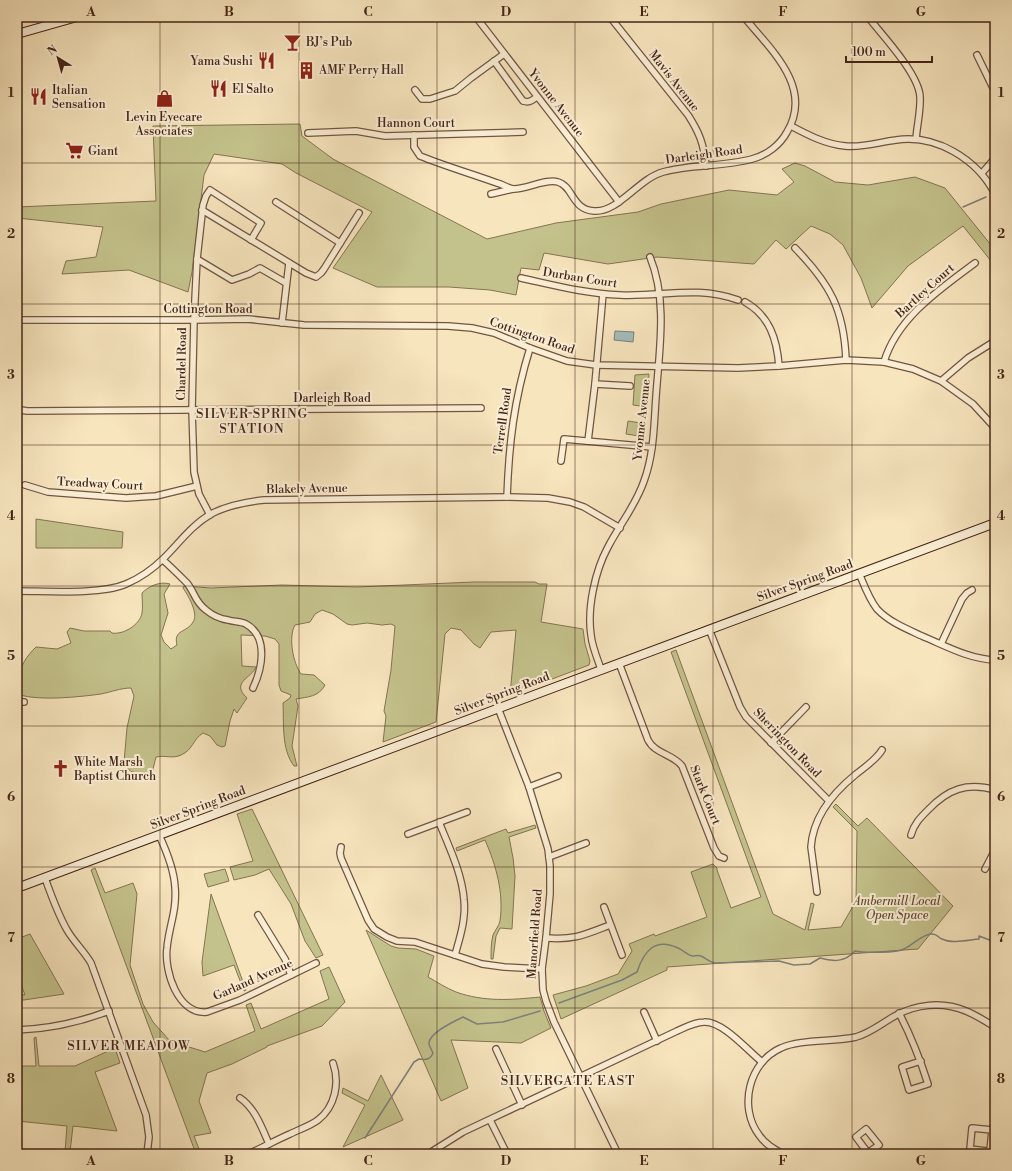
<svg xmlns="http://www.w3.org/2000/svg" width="1012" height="1171" font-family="'Libre Bodoni',serif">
	<rect width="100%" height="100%" fill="#f7e5be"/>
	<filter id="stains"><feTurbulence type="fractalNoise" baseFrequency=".005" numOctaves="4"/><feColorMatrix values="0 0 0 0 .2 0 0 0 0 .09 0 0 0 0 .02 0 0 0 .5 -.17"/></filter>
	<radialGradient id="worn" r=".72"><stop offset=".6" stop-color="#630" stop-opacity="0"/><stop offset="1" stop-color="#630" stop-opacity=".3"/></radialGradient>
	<g fill="#c4c28c" stroke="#847452">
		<polygon points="300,124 302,136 333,159 487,239 556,223 638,212 661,204 729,190 777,195 794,182 782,169 795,163 805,166 835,182 868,185 915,177 945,188 995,250 995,266 963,226 908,266 872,308 861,278 843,245 830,234 811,226 786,249 776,240 754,264 657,257 608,264 544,253 539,270 521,268 516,295 490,290 449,287 377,287 333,268 372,212 296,173 282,164 214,154 204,175 192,272 188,292 129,270 62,274 66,261 96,257 103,227 17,218 17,207 156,201 153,126"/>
		<polygon points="649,374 647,407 633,405 635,375"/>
		<polygon points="628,421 641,423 639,436 626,434"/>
		<polygon points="36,519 123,532 122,548 36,548"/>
		<path d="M474,582H535L539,584H547L541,622L583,629L585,644L590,661L589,665L510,695L516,630L491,632L480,648L474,644L461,630L451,628L445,634L436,722L383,742L386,716L384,711L391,670L395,626L391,624L382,625L367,623L352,625L347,624L333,614L322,610L315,614L310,622L295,625C288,637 293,663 301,674L314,675L325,685C319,697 307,697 296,699L298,706L292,746L297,766H294C281,749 284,722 283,703L290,698L291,695L281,691L279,685V644L275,639L265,636L241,635L242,666L256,667C252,678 230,682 247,698L237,713L234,709L230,721L225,746L222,747L217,745L210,736L203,733C193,739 193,750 181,755C173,759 165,755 156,757L152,773L149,775L132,772L127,768L124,762L127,728L134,696L131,688C121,688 111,692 101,694C79,697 41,701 20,695C20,672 18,665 36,647L57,649L71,643L67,632L70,628L84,631H110L112,633C123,635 140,625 142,613C143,607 142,599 142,593C149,586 160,581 170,584L164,594L168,613L161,635L164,642L171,649L177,645C173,629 187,633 193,622C199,614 188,595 183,588L184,586L211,588L282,585L357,587Z"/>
		<polygon points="676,650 773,914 805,930 811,903 814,904 808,930 841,927 856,901 857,831 833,807 836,804 858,826 867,818 953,906 918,949 667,967 667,970 561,1019 553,995 586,986 618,974 632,951 629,944 654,934 655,936 707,917 691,872 713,864 717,868 717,870 731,908 761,897 671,652"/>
		<polygon points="252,809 323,955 316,958 305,941 291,904 269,869 255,875 234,880 230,867 253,861 237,814"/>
		<path d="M535,825L536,828L509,837L513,858L515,876L512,929L500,928L496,936L493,959H491C491,952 491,942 493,935C495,930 499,926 500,921C504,893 496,865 485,840L457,851L456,848L506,829L508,833Z"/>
		<polygon points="95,868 105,893 133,883 137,894 130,965 143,1004 153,1022 170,1041 205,1052 255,1031 246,1005 251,1003 261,1029 329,999 320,971 329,967 345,1002 322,1026 267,1046 267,1047 232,1064 207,1073 199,1101 211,1133 194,1136 201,1154 196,1154 91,870"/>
		<polygon points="225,869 229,881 208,887 204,874"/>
		<polygon points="211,894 246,990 244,991 234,965 203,976 202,962"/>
		<path d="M366,930L391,946L398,948L416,949L434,956L428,977C437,982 446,988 456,992C484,1002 511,1000 540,997L544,1011L551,1028L521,1043L451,1040L468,1088L441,1101Z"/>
		<polygon points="30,934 64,994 24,1000 17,1000 17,994 25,995 17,974 17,939"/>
		<polygon points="36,1037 39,1066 75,1066 115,1048 120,1063 95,1072 117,1131 73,1126 70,1152 65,1152 67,1126 17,1121 17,1066 36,1066 34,1038"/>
		<polygon points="381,1075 403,1120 343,1147 365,1105 342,1093 343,1088 368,1101"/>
	</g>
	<polygon fill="#a4bcbd" stroke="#7e807b" points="615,331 634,332 633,342 614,340"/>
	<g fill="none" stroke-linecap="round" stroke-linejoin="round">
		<g stroke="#7e807b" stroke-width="1.5">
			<polyline points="963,207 986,197"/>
			<path d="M559,1003L622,980L637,972C644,951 655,937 678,948C683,950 686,954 692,956C695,956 699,955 701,956C706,958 709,962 715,963L779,961L794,965L810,964L820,958C834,962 845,962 855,951C863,953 897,953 904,949C913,945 921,935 931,934C937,933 937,937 942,939C952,944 968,940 979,939V936L995,942"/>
			<path d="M365,1138L414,1062L419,1059C426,1060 430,1060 433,1053C432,1051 430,1047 429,1044C428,1033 455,1021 463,1017L477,1024L503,1022L540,1011"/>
		</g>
		<defs>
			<g id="street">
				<polyline points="476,17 619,202"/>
				<path d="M610,17L688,115C699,132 704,144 706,166"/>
				<path d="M868,17C883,36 918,73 920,96C921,110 917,125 916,139"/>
				<polyline points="977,55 995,92"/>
				<path d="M494,61L523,101C530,103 532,100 537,97"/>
				<polyline points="415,90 422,99 430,99 455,91 471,78 504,54"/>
				<path d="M791,126C808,135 825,144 845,146C863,148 879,142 896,140C936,134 977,159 995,194"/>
				<polyline points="308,133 356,131 385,136 523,132"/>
				<path d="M414,135V147L420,156C445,166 472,174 497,183C502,184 509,189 514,189C527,189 547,178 558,182C573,186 572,210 594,211C618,213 638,179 663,172C692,164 723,167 752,159C767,155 780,145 787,132C814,87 770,49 744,17"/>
				<polyline points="982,173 995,158"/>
				<polyline points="491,194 513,189"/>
				<polyline points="276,202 340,243"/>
				<polyline points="202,210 306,273 316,277 321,273 324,269 359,213"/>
				<path d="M795,248C830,284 844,309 846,360"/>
				<polyline points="197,259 232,280 249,274 260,268 286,283"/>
				<path d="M521,278C553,285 587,294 620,295C662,297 696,285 738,300"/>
				<path d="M745,302C770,316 777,340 779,366"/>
				<polyline points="17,320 194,320 248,319 304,325 448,326 472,328 494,333 530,348 567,361 596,365 738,368 779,366 846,360 884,362 913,369 941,381 973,404 995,428"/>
				<polyline points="282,323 289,263"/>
				<path d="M884,362C897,318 940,289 975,263"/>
				<polyline points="941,381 968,358 995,341"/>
				<polyline points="595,384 630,386"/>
				<polyline points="17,408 21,410 27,411 481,408"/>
				<polyline points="588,441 595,384 603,294"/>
				<polyline points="561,461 564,439 652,447"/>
				<polyline points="25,485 48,492 126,498 156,496 197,486"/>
				<path d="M507,497C509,443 514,400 530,348"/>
				<polyline points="210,515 199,494 194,472 192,410 194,320 197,259 203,205 206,196 210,190 261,223 251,240"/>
				<path d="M163,560C171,567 179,575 187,583C195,593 195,602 206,610C212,615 221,619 228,620C234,622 241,621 246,624C269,637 262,669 253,688"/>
				<path d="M859,573C864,585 869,599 877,609C889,622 907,629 922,636C946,646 969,659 995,660"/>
				<path d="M17,591C47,591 100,595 126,584C140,578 154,568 164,558C179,543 192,525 211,514C228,505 245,502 264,500L507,497L548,498L570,502L584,507L620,528"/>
				<polyline points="709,629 740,707 746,717 829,801"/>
				<polyline points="941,644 962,599 967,593 972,590"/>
				<path d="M619,663L648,740C655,754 673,754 682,766L714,848L719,856L724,858"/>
				<path d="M601,669C597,658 592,646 591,635C587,608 595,571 608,547C620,524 636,505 644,481C654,454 654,425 656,397C659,351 668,301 650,257"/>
				<polyline points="17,702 24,702"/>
				<polyline points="498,708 529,787 548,849 550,866 550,894 546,938 542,969 543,990 546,1001 554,1022 618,1154"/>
				<polyline points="771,743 806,707"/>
				<polyline points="529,787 558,776"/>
				<path d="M439,822C449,847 462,873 464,900C466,919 460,937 455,955"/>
				<polyline points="408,834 467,812"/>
				<path d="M159,835C167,852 174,869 175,887C177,911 169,926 167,948C164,971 178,1015 207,1012L240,1000L316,963"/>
				<path d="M911,835C914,824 920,818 928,810C948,789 967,782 995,790"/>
				<polyline points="341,847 340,853 341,858 368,920 374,929 387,937 397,941 415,942 482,964 504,967 542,969"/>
				<polyline points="549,857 586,843"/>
				<polyline points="985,869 995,850"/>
				<path d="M45,878C51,895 58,914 67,930C74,942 84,951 91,963L146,1115L149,1137L147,1154"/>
				<path d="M817,892L811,847C813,817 833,793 855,775C865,767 876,760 882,750"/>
				<polyline points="604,907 622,955"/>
				<polyline points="258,915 285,959 291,975"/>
				<path d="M546,938C575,940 584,935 610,925"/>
				<polyline points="644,1012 657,1041"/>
				<path d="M899,1013C911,1036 920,1059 928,1084L909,1090L902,1067L921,1061"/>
				<path d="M17,1030C49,1029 80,1022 109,1011"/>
				<polyline points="496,1049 522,1105"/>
				<path d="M240,1098C255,1108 262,1128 269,1144"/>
				<polyline points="490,1120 507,1154"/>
				<polyline points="990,1151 992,1130 972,1128 970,1149 995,1152"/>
				<polyline points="17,1152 33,1154"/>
				<path d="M248,1154C262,1148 276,1140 290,1134C300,1129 310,1126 318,1120C335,1107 340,1083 333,1063"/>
				<path d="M428,1154L463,1132L677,1031C686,1027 695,1022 704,1022C723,1021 748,1051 762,1062"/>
				<path d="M783,1154C774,1149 765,1144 759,1135C738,1107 749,1062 781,1048C800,1039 834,1042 856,1037C870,1033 881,1024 893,1017C915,1004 942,1001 966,1011C976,1015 985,1021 995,1027"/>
				<polyline points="866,1154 879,1145 866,1129 856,1137 868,1153"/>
			</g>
			<g id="secondary">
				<polyline points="17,34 77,17"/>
				<polyline points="17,888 995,523"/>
			</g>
		</defs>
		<use href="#street" stroke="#725541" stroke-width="8"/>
		<use href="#secondary" stroke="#452517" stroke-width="10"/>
		<use href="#street" stroke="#faeed5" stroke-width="5.5"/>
		<use href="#secondary" stroke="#faeed5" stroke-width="8"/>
	</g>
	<path fill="none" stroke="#452517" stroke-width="1" stroke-opacity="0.55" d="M160,17V1154M299,17V1154M437,17V1154M575,17V1154M713,17V1154M852,17V1154M17,163H995M17,304H995M17,445H995M17,586H995M17,726H995M17,867H995M17,1008H995"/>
	<defs>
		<symbol id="bar-bare" viewBox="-9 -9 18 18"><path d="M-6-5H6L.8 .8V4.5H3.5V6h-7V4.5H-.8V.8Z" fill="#8f2418" stroke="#faeed5" stroke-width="2.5" paint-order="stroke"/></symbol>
		<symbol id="restaurant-bare" viewBox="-9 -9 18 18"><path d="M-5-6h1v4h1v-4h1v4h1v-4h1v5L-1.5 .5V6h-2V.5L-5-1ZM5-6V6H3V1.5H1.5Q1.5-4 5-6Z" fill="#8f2418" stroke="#faeed5" stroke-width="2.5" paint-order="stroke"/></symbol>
		<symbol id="building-bare" viewBox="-9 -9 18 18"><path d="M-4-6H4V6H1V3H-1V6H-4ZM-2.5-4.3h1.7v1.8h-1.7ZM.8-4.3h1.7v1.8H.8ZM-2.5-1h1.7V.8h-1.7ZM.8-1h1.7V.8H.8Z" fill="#8f2418" stroke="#faeed5" stroke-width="2.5" paint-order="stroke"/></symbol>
		<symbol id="shop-bare" viewBox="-9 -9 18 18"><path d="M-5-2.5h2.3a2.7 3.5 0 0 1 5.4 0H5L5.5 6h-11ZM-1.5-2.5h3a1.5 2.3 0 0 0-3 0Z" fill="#8f2418" stroke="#faeed5" stroke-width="2.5" paint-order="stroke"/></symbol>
		<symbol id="supermarket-bare" viewBox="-9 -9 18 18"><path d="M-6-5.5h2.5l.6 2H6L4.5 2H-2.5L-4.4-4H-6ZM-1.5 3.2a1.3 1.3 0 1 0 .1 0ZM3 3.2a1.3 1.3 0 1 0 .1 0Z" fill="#8f2418" stroke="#faeed5" stroke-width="2.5" paint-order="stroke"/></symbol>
		<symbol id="church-bare" viewBox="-9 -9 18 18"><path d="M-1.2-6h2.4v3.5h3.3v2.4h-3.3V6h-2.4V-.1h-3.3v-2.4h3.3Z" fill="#8f2418" stroke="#faeed5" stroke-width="2.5" paint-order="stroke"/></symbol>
	</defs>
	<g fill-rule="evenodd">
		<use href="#bar-bare" x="280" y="30" width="25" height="25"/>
		<use href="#restaurant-bare" x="254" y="48" width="25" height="25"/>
		<use href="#building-bare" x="294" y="58" width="25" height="25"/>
		<use href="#restaurant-bare" x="206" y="76" width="25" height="25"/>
		<use href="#restaurant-bare" x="26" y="84" width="25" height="25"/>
		<use href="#shop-bare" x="152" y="86" width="25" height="25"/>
		<use href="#supermarket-bare" x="62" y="138" width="25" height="25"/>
		<use href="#church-bare" x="48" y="756" width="25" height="25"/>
	</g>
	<g text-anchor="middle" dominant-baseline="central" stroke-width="4" stroke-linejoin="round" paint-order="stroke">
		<g font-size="12" fill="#452517" stroke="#faeed5" text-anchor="start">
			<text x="306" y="42">BJ’s Pub</text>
			<text x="253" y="61" text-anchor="end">Yama Sushi</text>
			<text x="319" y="70">AMF Perry Hall</text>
			<text x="232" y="89">El Salto</text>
			<text x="52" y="90">Italian<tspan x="52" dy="14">Sensation</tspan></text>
			<text x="164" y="117" text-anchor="middle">Levin Eyecare<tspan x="164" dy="14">Associates</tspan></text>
			<text x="88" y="151">Giant</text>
			<text x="74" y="762">White Marsh<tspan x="74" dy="14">Baptist Church</tspan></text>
		</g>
		<g font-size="12" fill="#452517" stroke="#faeed5">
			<text transform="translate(674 81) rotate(52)">Mavis Avenue</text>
			<text transform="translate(556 103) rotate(52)">Yvonne Avenue</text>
			<text x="416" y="123">Hannon Court</text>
			<text transform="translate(704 155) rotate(-8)">Darleigh Road</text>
			<text transform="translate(580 278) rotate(9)">Durban Court</text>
			<text transform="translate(925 291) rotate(-42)">Bartley Court</text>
			<text x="208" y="309">Cottington Road</text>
			<text transform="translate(532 336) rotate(19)">Cottington Road</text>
			<text transform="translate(182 364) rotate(-89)">Chardel Road</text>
			<text x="332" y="398">Darleigh Road</text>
			<text transform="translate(642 420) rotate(-84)">Yvonne Avenue</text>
			<text transform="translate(503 421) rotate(-82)">Terrell Road</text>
			<text transform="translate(100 484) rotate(3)">Treadway Court</text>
			<text transform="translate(307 489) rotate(-1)">Blakely Avenue</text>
			<text transform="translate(805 581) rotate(-20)">Silver Spring Road</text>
			<text transform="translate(502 694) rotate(-21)">Silver Spring Road</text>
			<text transform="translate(787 743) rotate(46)">Sherington Road</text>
			<text transform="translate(705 795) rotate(68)">Stark Court</text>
			<text transform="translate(198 808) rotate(-21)">Silver Spring Road</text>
			<text transform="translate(535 934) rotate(-86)">Manorfield Road</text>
			<text transform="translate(253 980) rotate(-24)">Garland Avenue</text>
		</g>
		<g font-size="12" font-style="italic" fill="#654c34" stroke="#faeed5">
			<text x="897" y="901">Ambermill Local<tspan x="897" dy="14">Open Space</tspan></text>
		</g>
		<g font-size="13" letter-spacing="1" fill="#452517" stroke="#faeed5">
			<text x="252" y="414">SILVER SPRING<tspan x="252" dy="15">STATION</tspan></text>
			<text x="129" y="1046">SILVER MEADOW</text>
			<text x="568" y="1081">SILVERGATE EAST</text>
		</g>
	</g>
	<rect width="1012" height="1171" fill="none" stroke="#f7e5be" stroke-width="44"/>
	<g transform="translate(58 58) rotate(323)" stroke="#faeed5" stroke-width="3" paint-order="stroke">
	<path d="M0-3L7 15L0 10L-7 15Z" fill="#452517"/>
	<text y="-6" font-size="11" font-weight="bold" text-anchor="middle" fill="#452517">N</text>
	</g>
	<path d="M846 56v6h86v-6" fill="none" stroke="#452517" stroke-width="2"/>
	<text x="852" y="56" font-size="12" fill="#452517" stroke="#faeed5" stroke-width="3" paint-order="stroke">100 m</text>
	<rect x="22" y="22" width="968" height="1127" fill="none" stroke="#452517" stroke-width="1.5"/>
	<g font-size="13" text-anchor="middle" font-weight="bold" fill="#452517">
		<text x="91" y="16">A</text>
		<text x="229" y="16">B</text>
		<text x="368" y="16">C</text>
		<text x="506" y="16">D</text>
		<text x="644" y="16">E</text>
		<text x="783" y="16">F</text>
		<text x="921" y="16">G</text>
		<text x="11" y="97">1</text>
		<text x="1001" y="97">1</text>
		<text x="11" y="238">2</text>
		<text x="1001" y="238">2</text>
		<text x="11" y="379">3</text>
		<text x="1001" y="379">3</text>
		<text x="11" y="520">4</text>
		<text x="1001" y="520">4</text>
		<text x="11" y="660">5</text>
		<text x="1001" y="660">5</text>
		<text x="11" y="801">6</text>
		<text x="1001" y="801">6</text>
		<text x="11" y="942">7</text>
		<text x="1001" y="942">7</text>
		<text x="11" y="1083">8</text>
		<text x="1001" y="1083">8</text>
		<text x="91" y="1165">A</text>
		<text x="229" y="1165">B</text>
		<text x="368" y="1165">C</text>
		<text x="506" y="1165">D</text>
		<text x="644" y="1165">E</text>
		<text x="783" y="1165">F</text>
		<text x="921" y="1165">G</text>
	</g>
	<rect width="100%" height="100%" filter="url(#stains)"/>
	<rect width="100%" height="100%" fill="url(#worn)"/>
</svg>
